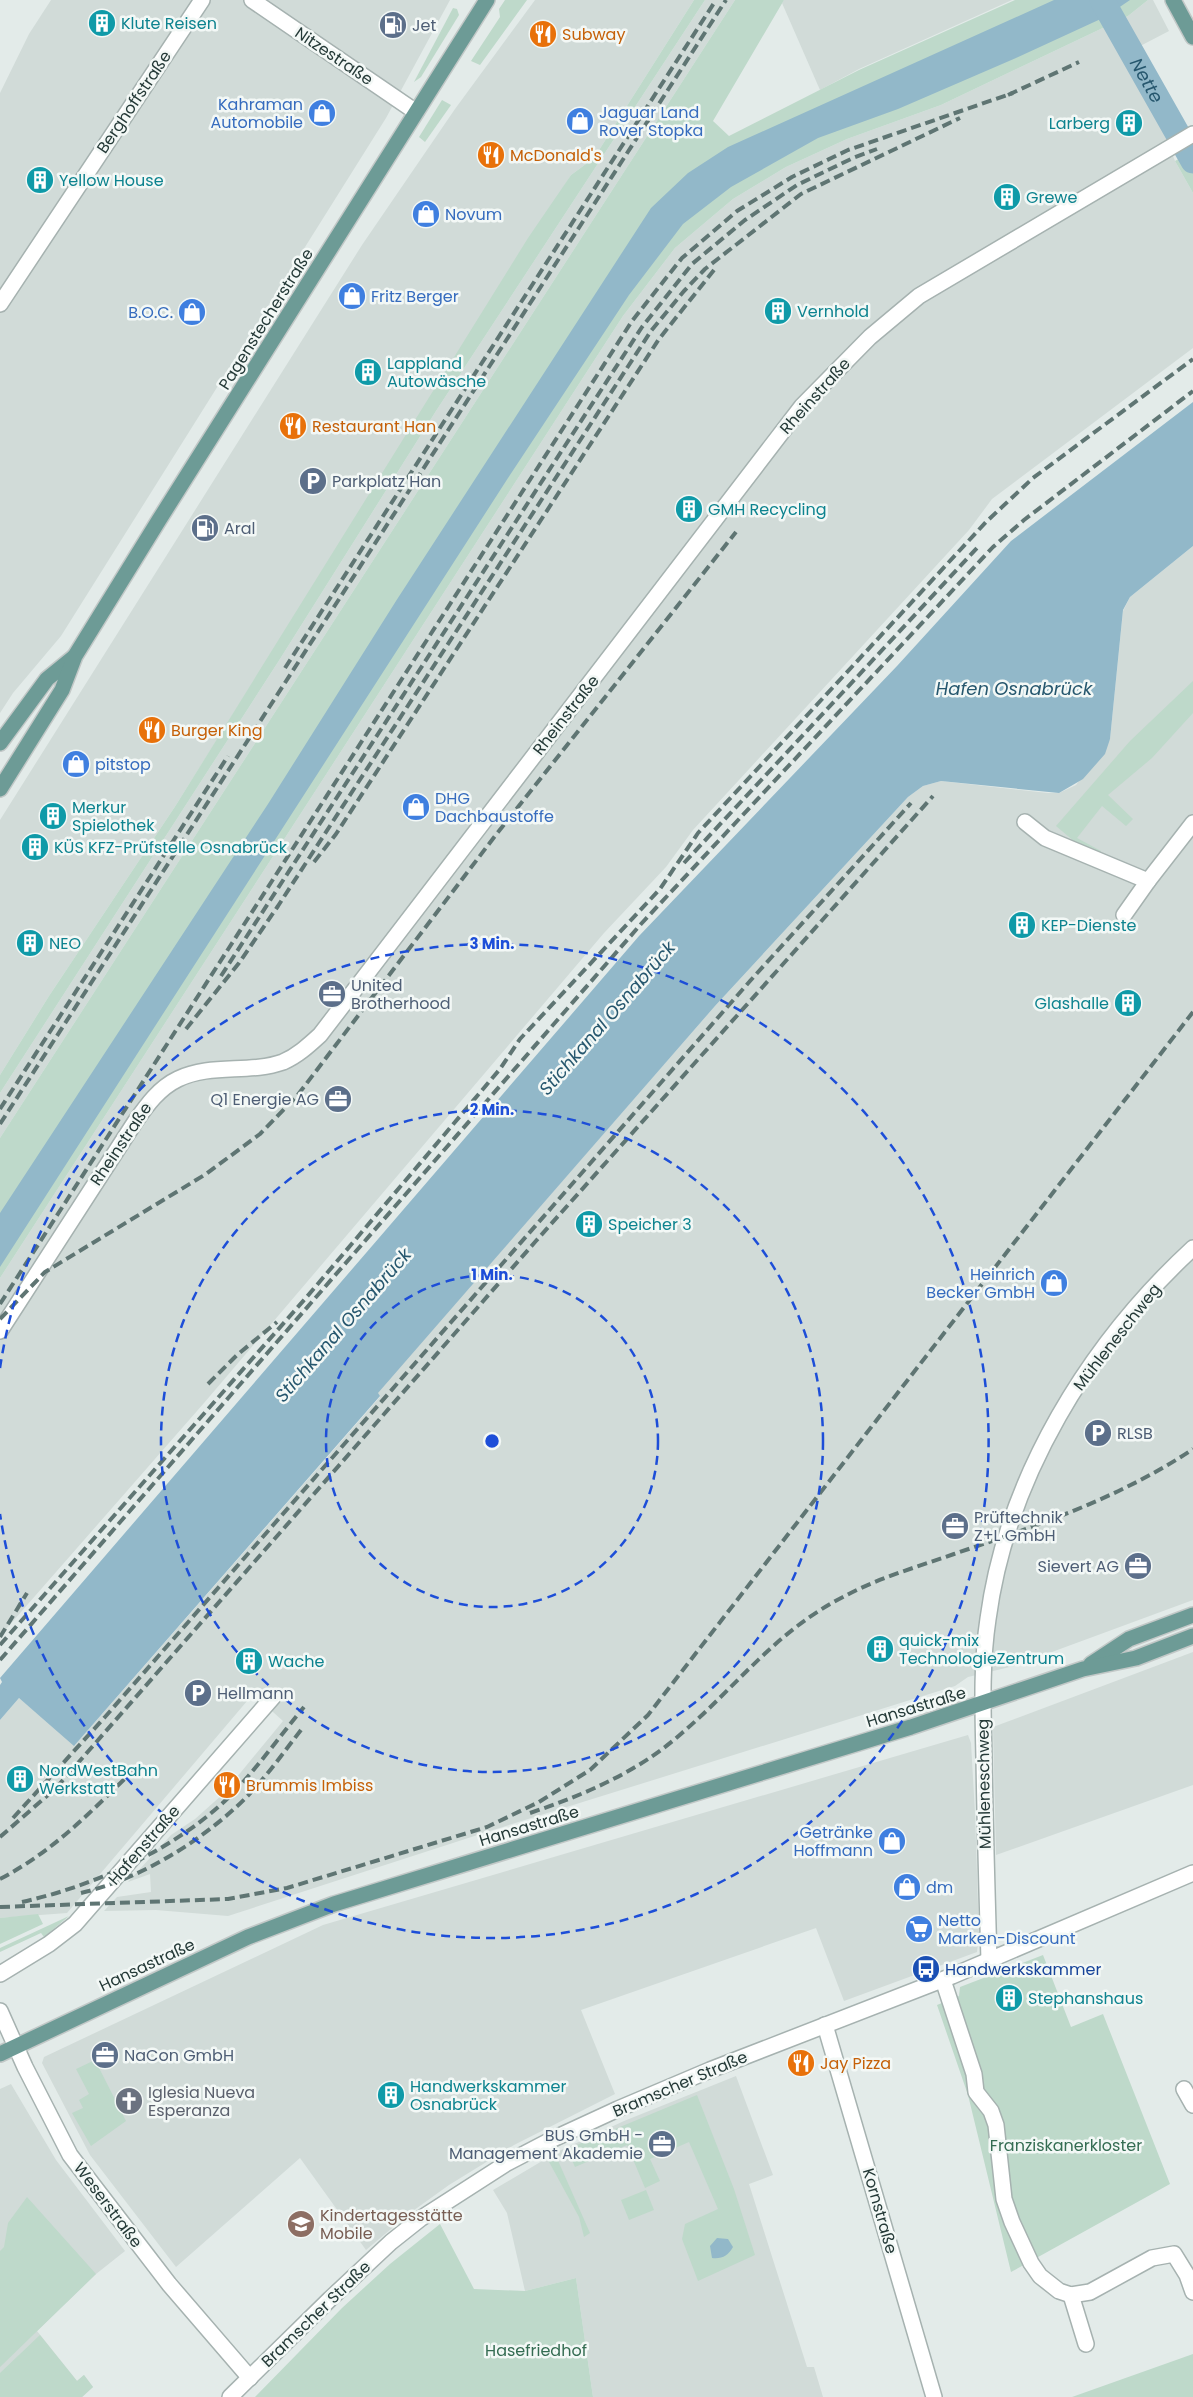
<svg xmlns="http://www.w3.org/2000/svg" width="1193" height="2397" font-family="Poppins,sans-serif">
	<rect width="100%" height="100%" fill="#e3ebe9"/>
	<g fill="#d1dbd8">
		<polygon points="51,0 450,0 386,118 61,636 13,693 0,713 0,93 29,34"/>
		<polygon points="535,0 694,0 594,158 571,175 176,805 49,996 0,1075 0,820 362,245 455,109"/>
		<polygon points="705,0 735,0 0,1138 0,1093 280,659 436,411"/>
		<polygon points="784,0 1012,0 859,69 820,90 782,3"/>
		<polygon points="1148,0 1153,0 1169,31 1121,56 1164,133 1175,161 1193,193 1193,348 992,499 969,530 693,830 666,867 604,933 204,1403 0,1636 0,1278 623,316 675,248 733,199 786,167 847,139 941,105 1128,16"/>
		<polygon points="1193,546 1193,1600 1014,1666 968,1677 955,1686 493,1830 228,1916 156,1910 104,1911 117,1897 151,1892 150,1874 128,1882 171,1835 195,1819 223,1794 283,1721 253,1694 67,1913 0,1918 0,1720 19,1698 75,1745 380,1397 377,1393 715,1006 908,797 923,786 941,781 1048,793 1059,793 1076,785 1110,739 1123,611 1130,597"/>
		<polygon points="1193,1652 1193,1785 996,1855 993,1727"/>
		<polygon points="968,1735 971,1743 975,1813 979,1936 977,1952 844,2001 816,1928 581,2010 615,2094 514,2145 449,2185 410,2213 366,2250 300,2158 176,2267 90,2155 42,2063 44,2057 323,1925"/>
		<polygon points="736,2076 773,2175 749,2184 807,2367 814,2367 823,2397 593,2397 576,2278 525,2291 507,2213 493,2190 559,2151 624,2121"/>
		<polygon points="11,2084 56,2160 125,2251 96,2274 37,2331 77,2381 84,2375 93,2387 82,2397 0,2397 0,2089"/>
	</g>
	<g fill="#bed9ca">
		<polygon points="505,0 527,0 480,65 471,61 500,17 499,9"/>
		<polygon points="694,0 705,0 436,411 280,659 0,1093 0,1075 49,996 176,805 528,238 571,175 594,158"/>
		<polygon points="735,0 784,0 713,121 729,136 859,70 1015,0 1148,0 1128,16 941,105 847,139 786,167 733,199 675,248 623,316 0,1278 0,1138"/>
		<polygon points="453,8 457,9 459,15 421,77 414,82"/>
		<polygon points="442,100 451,105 425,142 419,137"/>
		<polygon points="1193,151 1193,193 1175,161"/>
		<polygon points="1193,681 1193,713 1152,758 1108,795 1133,819 1126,826 1102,806 1077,838 1101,851 1100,853 1075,842 1056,826 1130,741"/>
		<polygon points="38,1914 43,1924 0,1944 0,1918"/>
		<polygon points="69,1916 44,1937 41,1933 0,1952 0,1948"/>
		<polygon points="1043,1955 1071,2027 1103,2014 1170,2184 1011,2272 968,2095 937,2005 959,1996 960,1987"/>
		<polygon points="95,2060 126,2121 91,2146 72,2113 83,2108 79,2100 89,2094 76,2069"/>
		<polygon points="697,2095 734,2189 755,2255 698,2281 682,2239 685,2224 718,2209 689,2142 650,2159 660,2181 645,2188 627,2145 575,2167 567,2149"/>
		<polygon points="556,2156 590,2233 584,2237 579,2217 548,2160"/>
		<polygon points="646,2190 654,2210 629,2220 621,2200"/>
		<polygon points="27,2197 96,2274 0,2367 0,2251 4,2247 8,2223"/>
		<polygon points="440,2224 474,2289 525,2291 576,2278 593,2397 255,2397 342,2308 390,2264"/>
		<polygon points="40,2335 77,2381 84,2375 93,2387 82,2397 0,2397 0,2373"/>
		<polygon points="1193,2354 1193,2397 1072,2397"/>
	</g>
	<g fill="#92b8c9">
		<polygon points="1054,0 1130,0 1105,17 1016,58 898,109 818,138 731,187 683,224 629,295 508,478 0,1267 0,1213 268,804 396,601 651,208 688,173 728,147"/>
		<polygon points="1193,402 1193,546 1130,597 1123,610 1110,739 1105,754 1083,779 1059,793 941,781 923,786 908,797 715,1006 378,1393 380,1396 74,1746 19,1698 0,1720 0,1685 2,1682 0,1678 639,936 897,666 1011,541"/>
		<path d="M717,2238L728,2239L733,2247C728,2256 722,2259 712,2258L710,2246Z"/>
	</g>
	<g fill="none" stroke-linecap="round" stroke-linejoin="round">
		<path stroke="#92b8c9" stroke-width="25" id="s1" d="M1102,0L1193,161"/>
		<defs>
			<g id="minor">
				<polyline points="252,0 416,112"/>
				<polyline points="0,304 202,0"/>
				<polyline points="1025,822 1045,838 1148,881"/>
				<polyline points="1124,915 1148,881 1193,823"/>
				<path d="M0,1331L135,1122C147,1105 159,1088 178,1079C211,1063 249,1074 283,1062C297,1056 308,1046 320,1035L802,406L870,337L919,296L1193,134"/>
				<path d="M989,1960C987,1893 985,1826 984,1758C983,1712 981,1665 988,1619C1007,1477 1089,1344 1193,1248"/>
				<polyline points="0,1974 49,1944 75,1924 273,1697"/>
				<polyline points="943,1980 974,2074 976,2092 991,2111 996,2125 1004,2199 1012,2222 1031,2263 1040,2276 1059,2291 1071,2295 1090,2292 1152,2258 1174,2254 1187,2275 1193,2292"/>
				<polyline points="0,2011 25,2067 70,2155 169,2284 250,2378"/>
				<polyline points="825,2025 934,2397"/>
				<polyline points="1184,2089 1193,2105"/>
				<polyline points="1071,2295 1086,2344"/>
				<polyline points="230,2397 330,2299 391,2242 420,2219 507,2163 553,2139 618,2109 710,2070 952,1976 1193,1873"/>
			</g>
			<g id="major">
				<polyline points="1173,0 1193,37"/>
				<polyline points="0,743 47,679 74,657"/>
				<polyline points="0,789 62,690 75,656 159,520 487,0"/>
				<polyline points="1091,1664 1129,1639 1193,1615"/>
				<polyline points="0,2054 248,1937 334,1904 911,1727 1083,1669 1136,1658 1193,1636"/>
			</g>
		</defs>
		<use href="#minor" stroke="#a6b2b0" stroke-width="18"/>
		<use href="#major" stroke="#c2c8c7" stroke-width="18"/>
		<use href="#minor" stroke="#fff" stroke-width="15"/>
		<use href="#major" stroke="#6d9b96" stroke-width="15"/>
		<g stroke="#5f7573" stroke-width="4" stroke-dasharray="10 5" stroke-linecap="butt">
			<polyline points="1008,95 1079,62"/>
			<polyline points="285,668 716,0"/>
			<polyline points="314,862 336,834 659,339 714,270"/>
			<polyline points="684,863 977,548"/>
			<polyline points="221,976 642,327 692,264 745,220 797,185 853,158 877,149"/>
			<polyline points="186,1029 239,963 278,906 651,331 684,291 705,269 801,194 960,118"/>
			<polyline points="0,1109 228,756"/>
			<polyline points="0,1124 726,0"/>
			<polyline points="0,1304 632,321 682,258 737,211 792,177 848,150 1013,93"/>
			<polyline points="0,1319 45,1272 206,1174 260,1134 297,1096 495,836 736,532"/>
			<polyline points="208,1384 237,1355 277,1322"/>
			<polyline points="0,1637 27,1593"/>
			<polyline points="0,1645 305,1299 500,1069 520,1039 660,889 698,833 986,522 1033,478 1193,359"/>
			<polyline points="0,1660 641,924 993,547 1024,520 1193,391"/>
			<path d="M530,1813C586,1794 638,1772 682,1733C738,1685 775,1632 843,1597C878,1578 917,1567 954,1554C1036,1526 1120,1498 1193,1449"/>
			<polyline points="13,1818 105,1717 750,981 911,803"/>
			<polyline points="0,1837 56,1788 535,1242 933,796"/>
			<path d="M0,1879C57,1849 92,1810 138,1766"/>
			<path d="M81,1893C136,1880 192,1847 234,1809C260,1786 280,1757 301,1730"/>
			<path d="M22,1902C94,1886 174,1850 228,1798C256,1770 279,1737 304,1707"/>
			<polyline points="0,1907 228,1899 287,1888 487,1827 539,1802 590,1770 648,1715 1193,1012"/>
		</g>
	</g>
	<g fill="none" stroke="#1d4ed8" stroke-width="2.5" stroke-dasharray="9 6">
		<circle cx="492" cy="1441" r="166"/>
		<circle cx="492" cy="1441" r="331"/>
		<path d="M0 1368A497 497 0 1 1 0 1514"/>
	</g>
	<defs>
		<symbol id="building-disc" viewBox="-11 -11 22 22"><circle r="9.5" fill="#0f9aa8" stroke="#f3f8f6"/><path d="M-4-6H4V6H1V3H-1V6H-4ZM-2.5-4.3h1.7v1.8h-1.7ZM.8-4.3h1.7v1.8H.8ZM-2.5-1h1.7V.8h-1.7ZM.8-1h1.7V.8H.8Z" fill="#fff"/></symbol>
		<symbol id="fuel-disc" viewBox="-11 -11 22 22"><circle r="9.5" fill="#5c6f8a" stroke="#f3f8f6"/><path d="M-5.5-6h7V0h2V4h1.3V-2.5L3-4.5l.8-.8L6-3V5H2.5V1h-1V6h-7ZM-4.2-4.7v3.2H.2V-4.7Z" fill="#fff"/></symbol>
		<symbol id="restaurant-disc" viewBox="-11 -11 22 22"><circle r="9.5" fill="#e8710a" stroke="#f3f8f6"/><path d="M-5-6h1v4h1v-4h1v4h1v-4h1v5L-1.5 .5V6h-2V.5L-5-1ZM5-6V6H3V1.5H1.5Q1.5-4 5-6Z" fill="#fff"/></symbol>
		<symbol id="shop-disc" viewBox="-11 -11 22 22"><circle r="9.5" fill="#3f7fe0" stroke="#f3f8f6"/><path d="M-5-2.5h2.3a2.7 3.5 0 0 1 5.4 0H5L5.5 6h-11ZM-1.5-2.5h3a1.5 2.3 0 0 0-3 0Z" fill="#fff"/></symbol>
		<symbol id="parking-disc" viewBox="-11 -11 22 22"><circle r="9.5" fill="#5c6f8a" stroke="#f3f8f6"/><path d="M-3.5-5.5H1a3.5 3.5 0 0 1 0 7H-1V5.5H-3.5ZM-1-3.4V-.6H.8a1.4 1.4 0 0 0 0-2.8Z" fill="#fff"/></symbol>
		<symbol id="office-disc" viewBox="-11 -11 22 22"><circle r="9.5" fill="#5c6f8a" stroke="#f3f8f6"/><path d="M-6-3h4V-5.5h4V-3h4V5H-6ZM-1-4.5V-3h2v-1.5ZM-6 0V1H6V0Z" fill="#fff"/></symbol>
		<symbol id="supermarket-disc" viewBox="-11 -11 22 22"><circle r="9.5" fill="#3f7fe0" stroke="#f3f8f6"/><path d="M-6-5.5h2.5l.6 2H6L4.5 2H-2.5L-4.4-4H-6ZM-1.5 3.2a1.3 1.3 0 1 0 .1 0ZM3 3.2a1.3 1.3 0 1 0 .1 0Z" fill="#fff"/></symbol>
		<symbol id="bus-disc" viewBox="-11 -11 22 22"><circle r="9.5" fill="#1a4fb4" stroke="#f3f8f6"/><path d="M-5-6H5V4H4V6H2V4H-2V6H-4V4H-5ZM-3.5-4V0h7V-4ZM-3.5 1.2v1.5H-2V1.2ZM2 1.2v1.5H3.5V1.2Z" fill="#fff"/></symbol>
		<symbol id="church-disc" viewBox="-11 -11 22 22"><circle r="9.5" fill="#6b7280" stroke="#f3f8f6"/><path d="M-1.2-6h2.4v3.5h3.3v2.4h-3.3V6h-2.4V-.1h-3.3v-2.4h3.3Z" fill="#fff"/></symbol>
		<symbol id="school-disc" viewBox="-11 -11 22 22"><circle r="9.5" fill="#8d6e63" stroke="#f3f8f6"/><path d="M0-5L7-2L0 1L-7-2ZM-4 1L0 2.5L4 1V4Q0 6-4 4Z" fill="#fff"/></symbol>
	</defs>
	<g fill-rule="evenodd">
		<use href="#building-disc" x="86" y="7" width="32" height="32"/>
		<use href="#fuel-disc" x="377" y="9" width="32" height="32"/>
		<use href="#restaurant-disc" x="527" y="18" width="32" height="32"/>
		<use href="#shop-disc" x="306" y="97" width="32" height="32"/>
		<use href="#shop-disc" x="564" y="105" width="32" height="32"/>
		<use href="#building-disc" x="1113" y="107" width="32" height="32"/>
		<use href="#restaurant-disc" x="475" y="139" width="32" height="32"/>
		<use href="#building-disc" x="24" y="164" width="32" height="32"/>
		<use href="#building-disc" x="991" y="181" width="32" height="32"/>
		<use href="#shop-disc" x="410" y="198" width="32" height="32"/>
		<use href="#shop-disc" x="336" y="280" width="32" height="32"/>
		<use href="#building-disc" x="762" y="295" width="32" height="32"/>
		<use href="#shop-disc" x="176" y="296" width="32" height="32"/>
		<use href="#building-disc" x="352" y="356" width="32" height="32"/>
		<use href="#restaurant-disc" x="277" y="410" width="32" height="32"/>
		<use href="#parking-disc" x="297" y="465" width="32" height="32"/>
		<use href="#building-disc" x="673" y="493" width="32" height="32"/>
		<use href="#fuel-disc" x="189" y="512" width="32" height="32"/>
		<use href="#restaurant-disc" x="136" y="714" width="32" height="32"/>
		<use href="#shop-disc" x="60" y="748" width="32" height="32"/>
		<use href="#shop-disc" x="400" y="791" width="32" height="32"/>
		<use href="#building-disc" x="37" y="800" width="32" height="32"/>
		<use href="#building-disc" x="19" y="831" width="32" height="32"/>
		<use href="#building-disc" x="1006" y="909" width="32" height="32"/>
		<use href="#building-disc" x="14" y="927" width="32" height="32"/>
		<use href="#office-disc" x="316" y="978" width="32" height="32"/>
		<use href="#building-disc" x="1112" y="987" width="32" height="32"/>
		<use href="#office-disc" x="322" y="1083" width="32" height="32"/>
		<use href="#building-disc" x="573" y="1208" width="32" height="32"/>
		<use href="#shop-disc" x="1038" y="1267" width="32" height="32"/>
		<use href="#parking-disc" x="1082" y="1417" width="32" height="32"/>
		<use href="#office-disc" x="939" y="1510" width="32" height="32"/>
		<use href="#office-disc" x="1122" y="1550" width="32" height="32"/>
		<use href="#building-disc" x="864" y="1633" width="32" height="32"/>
		<use href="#building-disc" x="233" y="1645" width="32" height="32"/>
		<use href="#parking-disc" x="182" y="1677" width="32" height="32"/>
		<use href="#building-disc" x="4" y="1763" width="32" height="32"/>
		<use href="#restaurant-disc" x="211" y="1769" width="32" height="32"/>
		<use href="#shop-disc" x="876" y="1825" width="32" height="32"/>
		<use href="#shop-disc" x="891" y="1871" width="32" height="32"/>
		<use href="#supermarket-disc" x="903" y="1913" width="32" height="32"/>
		<use href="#bus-disc" x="910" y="1953" width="32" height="32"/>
		<use href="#building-disc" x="993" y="1982" width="32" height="32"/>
		<use href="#office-disc" x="89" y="2039" width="32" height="32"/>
		<use href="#restaurant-disc" x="785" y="2047" width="32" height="32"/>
		<use href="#building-disc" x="375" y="2079" width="32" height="32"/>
		<use href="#church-disc" x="113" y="2085" width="32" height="32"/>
		<use href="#office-disc" x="646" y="2128" width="32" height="32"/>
		<use href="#school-disc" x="285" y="2208" width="32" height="32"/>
	</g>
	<g text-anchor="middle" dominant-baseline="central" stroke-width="5" stroke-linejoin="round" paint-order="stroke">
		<g font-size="16" fill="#0d838f" stroke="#f3f8f6" text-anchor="start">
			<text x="121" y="23">Klute Reisen</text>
			<text x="1110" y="123" text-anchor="end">Larberg</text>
			<text x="59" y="180">Yellow House</text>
			<text x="1026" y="197">Grewe</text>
			<text x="797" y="311">Vernhold</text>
			<text x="387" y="363">Lappland<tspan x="387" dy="18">Autowäsche</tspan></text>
			<text x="708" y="509">GMH Recycling</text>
			<text x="72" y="807">Merkur<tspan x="72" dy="18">Spielothek</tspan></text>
			<text x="54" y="847">KÜS KFZ-Prüfstelle Osnabrück</text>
			<text x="1041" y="925">KEP-Dienste</text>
			<text x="49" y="943">NEO</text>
			<text x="1109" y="1003" text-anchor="end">Glashalle</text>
			<text x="608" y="1224">Speicher 3</text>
			<text x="899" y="1640">quick-mix<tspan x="899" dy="18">TechnologieZentrum</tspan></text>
			<text x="268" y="1661">Wache</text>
			<text x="39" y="1770">NordWestBahn<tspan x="39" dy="18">Werkstatt</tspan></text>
			<text x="1028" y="1998">Stephanshaus</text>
			<text x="410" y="2086">Handwerkskammer<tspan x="410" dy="18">Osnabrück</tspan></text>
		</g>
		<g font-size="16" fill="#4e5e75" stroke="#f3f8f6" text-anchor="start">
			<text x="412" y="25">Jet</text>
			<text x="332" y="481">Parkplatz Han</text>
			<text x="224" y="528">Aral</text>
			<text x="351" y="985">United<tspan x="351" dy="18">Brotherhood</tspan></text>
			<text x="319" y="1099" text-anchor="end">Q1 Energie AG</text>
			<text x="1117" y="1433">RLSB</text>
			<text x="974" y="1517">Prüftechnik<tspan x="974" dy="18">Z+L GmbH</tspan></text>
			<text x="1119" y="1566" text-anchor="end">Sievert AG</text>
			<text x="217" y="1693">Hellmann</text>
			<text x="124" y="2055">NaCon GmbH</text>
			<text x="643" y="2135" text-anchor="end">BUS GmbH -<tspan x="643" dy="18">Management Akademie</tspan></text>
		</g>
		<g font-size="16" fill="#c56008" stroke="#f3f8f6" text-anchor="start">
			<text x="562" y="34">Subway</text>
			<text x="510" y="155">McDonald's</text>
			<text x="312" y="426">Restaurant Han</text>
			<text x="171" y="730">Burger King</text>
			<text x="246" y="1785">Brummis Imbiss</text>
			<text x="820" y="2063">Jay Pizza</text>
		</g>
		<g font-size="16" fill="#253a38" stroke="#f3f8f6">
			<text transform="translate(334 56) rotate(34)">Nitzestraße</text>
			<text transform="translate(134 102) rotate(-56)">Berghoffstraße</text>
			<text transform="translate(266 319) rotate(-58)">Pagenstecherstraße</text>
			<text transform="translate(815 396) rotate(-48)">Rheinstraße</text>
			<text transform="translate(566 715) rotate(-52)">Rheinstraße</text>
			<text transform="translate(121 1144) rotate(-56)">Rheinstraße</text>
			<text transform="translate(1117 1337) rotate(-52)">Mühleneschweg</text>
			<text transform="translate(916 1707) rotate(-17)">Hansastraße</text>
			<text transform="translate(984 1784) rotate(-91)">Mühleneschweg</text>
			<text transform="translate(529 1826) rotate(-17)">Hansastraße</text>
			<text transform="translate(144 1845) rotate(-49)">Hafenstraße</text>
			<text transform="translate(147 1965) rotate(-25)">Hansastraße</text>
			<text transform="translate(680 2084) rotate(-23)">Bramscher Straße</text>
			<text transform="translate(108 2205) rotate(53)">Weserstraße</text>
			<text transform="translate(880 2211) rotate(74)">Kornstraße</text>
			<text transform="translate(316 2314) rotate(-44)">Bramscher Straße</text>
		</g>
		<g font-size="16" fill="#366cbe" stroke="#f3f8f6" text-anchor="start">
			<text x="303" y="104" text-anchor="end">Kahraman<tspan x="303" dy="18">Automobile</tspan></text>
			<text x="599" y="112">Jaguar Land<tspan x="599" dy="18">Rover Stopka</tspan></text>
			<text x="445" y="214">Novum</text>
			<text x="371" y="296">Fritz Berger</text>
			<text x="173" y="312" text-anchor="end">B.O.C.</text>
			<text x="95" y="764">pitstop</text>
			<text x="435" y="798">DHG<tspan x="435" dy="18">Dachbaustoffe</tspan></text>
			<text x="1035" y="1274" text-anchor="end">Heinrich<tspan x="1035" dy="18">Becker GmbH</tspan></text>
			<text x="873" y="1832" text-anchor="end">Getränke<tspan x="873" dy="18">Hoffmann</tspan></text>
			<text x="926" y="1887">dm</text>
			<text x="938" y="1920">Netto<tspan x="938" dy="18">Marken-Discount</tspan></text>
		</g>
		<g font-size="16" fill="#164399" stroke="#f3f8f6" text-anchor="start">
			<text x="945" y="1969">Handwerkskammer</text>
		</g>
		<g font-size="16" fill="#5b616d" stroke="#f3f8f6" text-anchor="start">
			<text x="148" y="2092">Iglesia Nueva<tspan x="148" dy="18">Esperanza</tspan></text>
		</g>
		<g font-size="16" fill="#346c52" stroke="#f3f8f6">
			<text x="1066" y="2145">Franziskanerkloster</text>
			<text x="536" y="2350">Hasefriedhof</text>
		</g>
		<g font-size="16" fill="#785e54" stroke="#f3f8f6" text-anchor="start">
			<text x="320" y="2215">Kindertagesstätte<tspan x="320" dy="18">Mobile</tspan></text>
		</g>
		<g font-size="18" font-style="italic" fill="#26576e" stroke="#f3f8f6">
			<text stroke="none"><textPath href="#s1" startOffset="92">Nette</textPath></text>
			<text x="1014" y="688">Hafen Osnabrück</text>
			<text transform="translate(607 1018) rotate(-49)">Stichkanal Osnabrück</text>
			<text transform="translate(343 1325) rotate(-49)">Stichkanal Osnabrück</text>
		</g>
	</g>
	<circle cx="492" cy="1441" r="8" fill="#1d4ed8" stroke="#f3f8f6" stroke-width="2.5"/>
	<g font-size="15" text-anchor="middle" font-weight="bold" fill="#1d4ed8" stroke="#f3f8f6" stroke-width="5" stroke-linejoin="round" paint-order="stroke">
		<text x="492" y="949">3 Min.</text>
		<text x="492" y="1115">2 Min.</text>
		<text x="492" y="1280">1 Min.</text>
	</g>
</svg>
